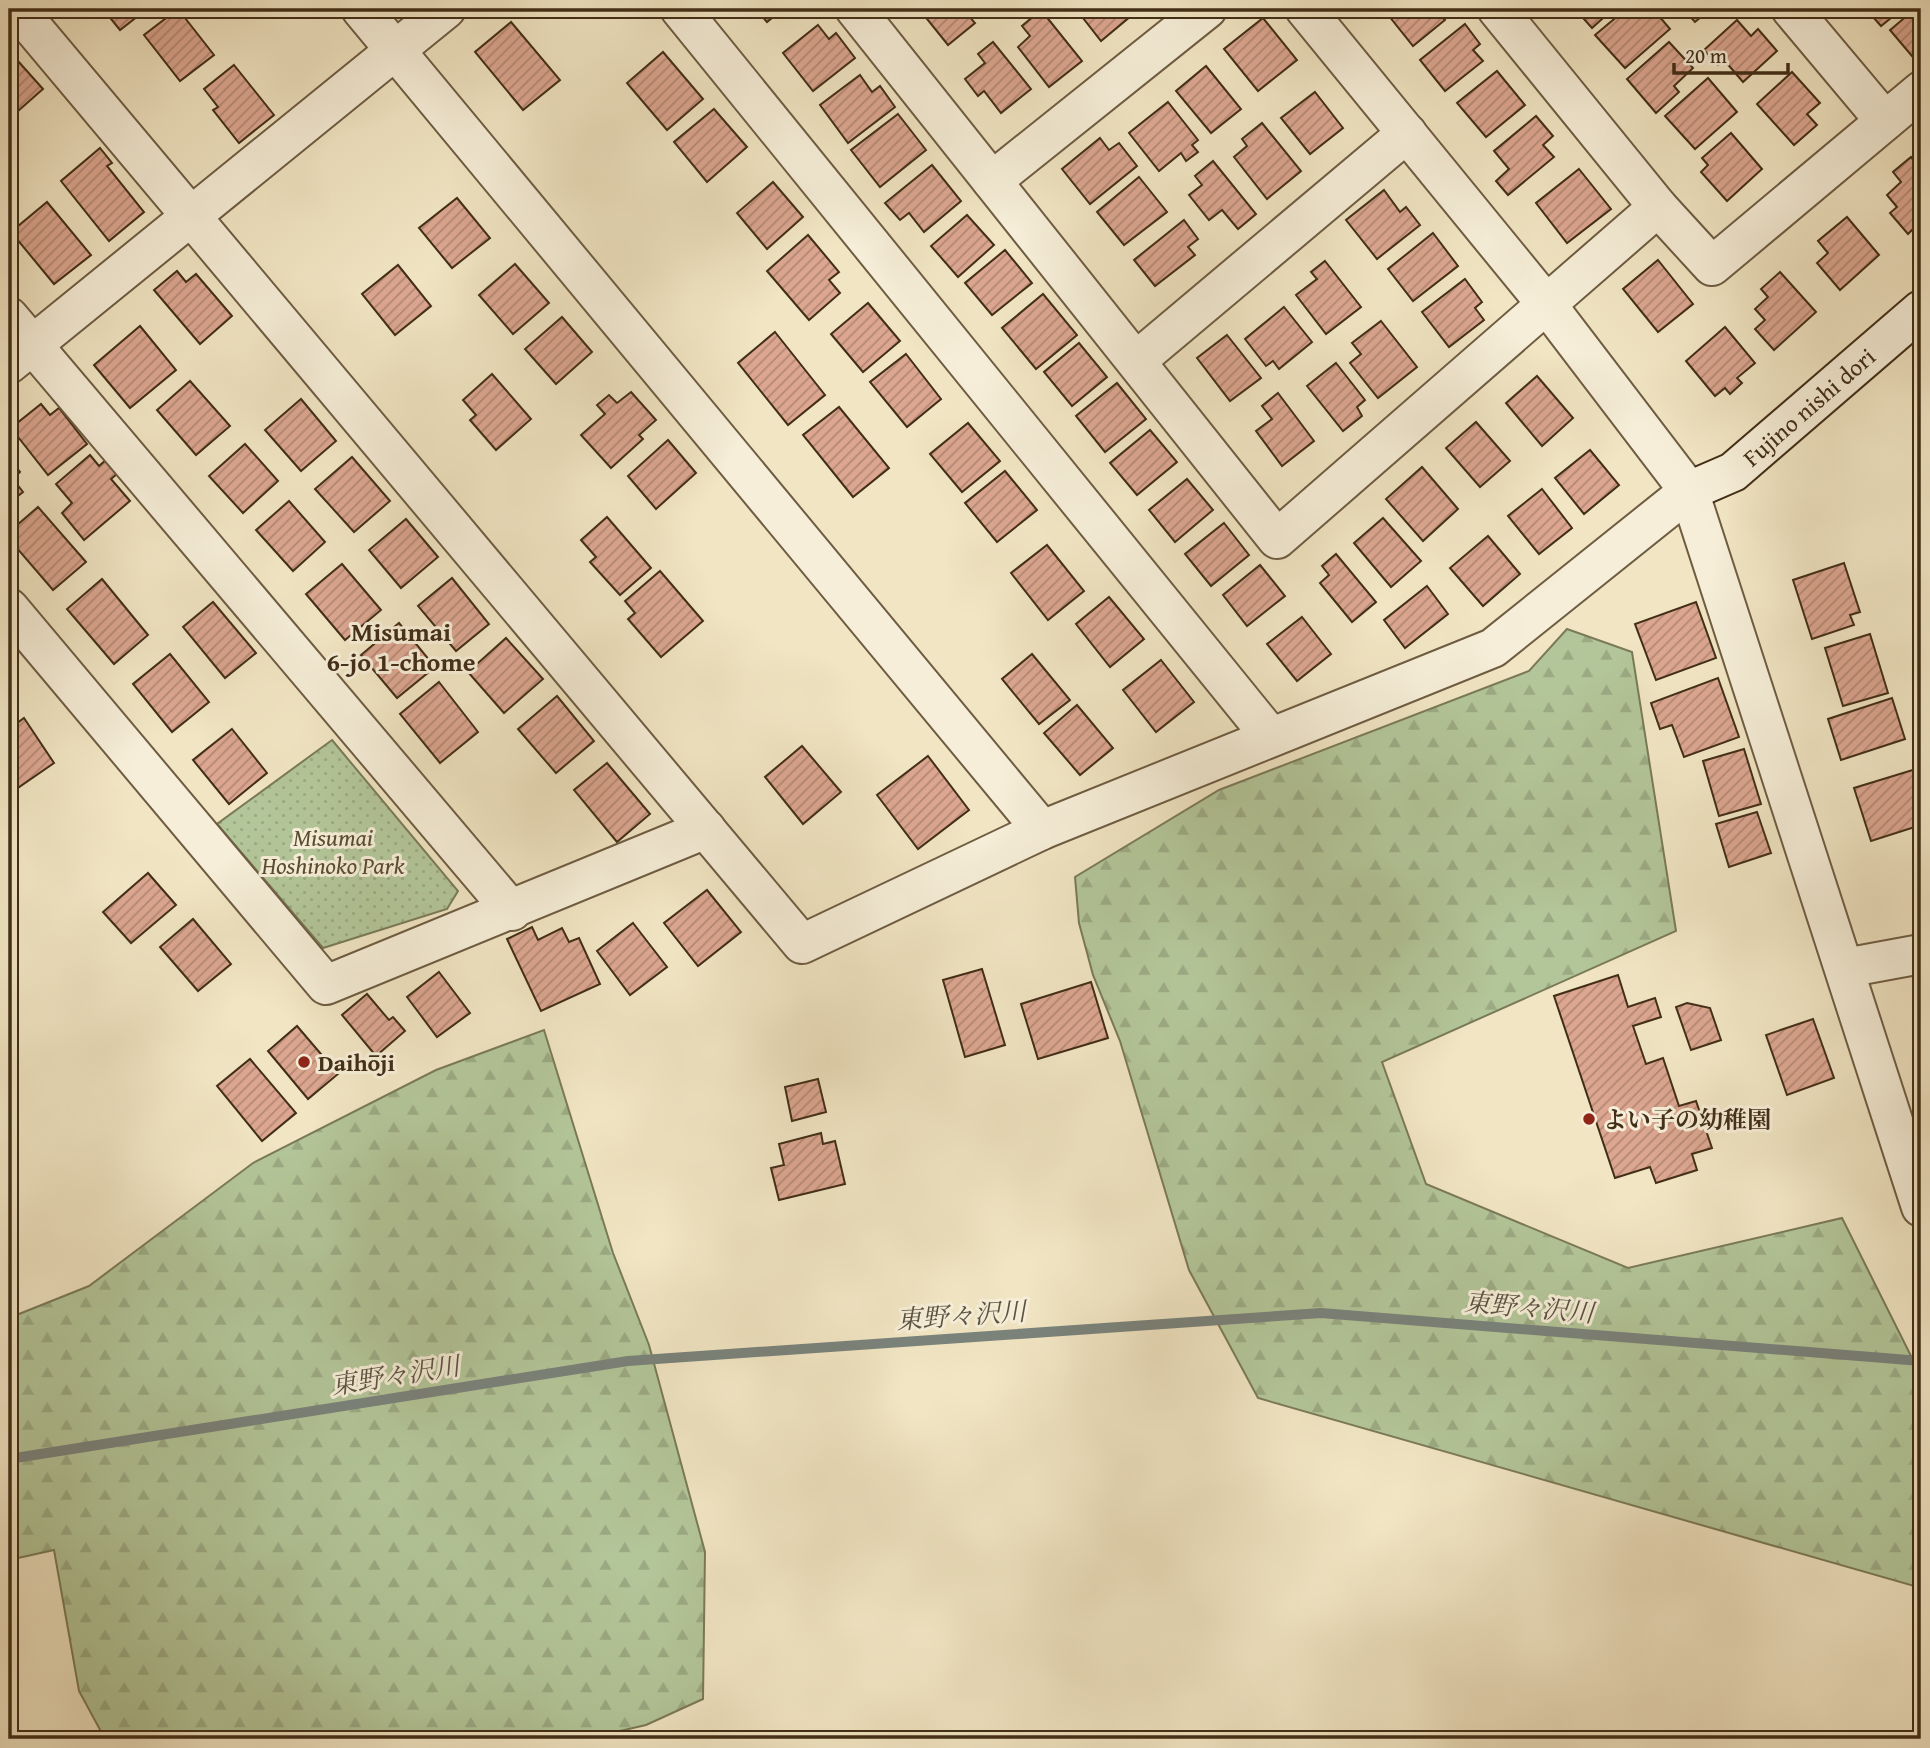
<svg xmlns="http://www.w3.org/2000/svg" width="1930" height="1748" font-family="'Gentium Book Plus','Noto Serif JP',serif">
	<defs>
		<pattern id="forest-firs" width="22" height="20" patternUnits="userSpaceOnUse" patternTransform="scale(1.75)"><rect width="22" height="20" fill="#b3c699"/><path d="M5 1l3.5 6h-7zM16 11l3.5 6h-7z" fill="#9baa83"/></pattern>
		<pattern id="park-dots" width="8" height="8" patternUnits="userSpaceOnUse" patternTransform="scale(1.75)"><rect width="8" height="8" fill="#b3c699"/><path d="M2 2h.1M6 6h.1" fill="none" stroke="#9baa83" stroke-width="1.8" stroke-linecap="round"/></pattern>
		<pattern id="building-hatch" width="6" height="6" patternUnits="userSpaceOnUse" patternTransform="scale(1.75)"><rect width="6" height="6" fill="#dca690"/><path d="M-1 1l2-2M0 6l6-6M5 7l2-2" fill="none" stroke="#b48875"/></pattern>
	</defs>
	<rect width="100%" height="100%" fill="#f1e5c3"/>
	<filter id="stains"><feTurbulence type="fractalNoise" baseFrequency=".00286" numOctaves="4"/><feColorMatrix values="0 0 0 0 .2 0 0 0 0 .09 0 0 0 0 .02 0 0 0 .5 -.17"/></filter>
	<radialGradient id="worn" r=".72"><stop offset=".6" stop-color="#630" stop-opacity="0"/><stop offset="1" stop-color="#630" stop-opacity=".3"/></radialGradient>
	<g fill="url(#forest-firs)" stroke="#7a7a58" stroke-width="2">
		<polygon points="1567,629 1632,652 1676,931 1382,1062 1426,1184 1628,1268 1842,1218 1921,1376 1921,1588 1258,1398 1189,1270 1120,1041 1093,975 1079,923 1075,877 1219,790 1529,671"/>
		<polygon points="544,1030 613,1253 649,1345 705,1552 703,1699 646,1725 585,1739 105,1739 79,1691 54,1550 9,1560 9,1318 89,1286 253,1163 436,1070"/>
	</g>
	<polygon fill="url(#park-dots)" stroke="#7a7a58" stroke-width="2" points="332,740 458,891 447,909 323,948 217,824"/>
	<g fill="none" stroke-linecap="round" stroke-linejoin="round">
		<polyline stroke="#7a837c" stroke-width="10" points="9,1459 628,1361 1321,1313 1921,1361"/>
	</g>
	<g fill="url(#building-hatch)" stroke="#422e17" stroke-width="2">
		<polygon points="103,9 147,9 120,30"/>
		<polygon points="178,9 214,55 180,81 144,35"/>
		<polygon points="756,9 783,9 767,22"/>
		<polygon points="919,9 963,9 975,23 948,45"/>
		<polygon points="981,9 997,9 987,16"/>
		<polygon points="1076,9 1126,9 1131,16 1101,41"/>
		<polygon points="1388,9 1435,9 1445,20 1413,46 1385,11"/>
		<polygon points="1575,9 1613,9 1592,28"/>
		<polygon points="1626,9 1653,9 1670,29 1625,68 1595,35"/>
		<polygon points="1683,9 1711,9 1695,22"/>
		<polygon points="1866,9 1902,9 1881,26"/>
		<polygon points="1915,9 1921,9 1921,58 1917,62 1890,30"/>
		<polygon points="1041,10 1082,61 1049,87 1018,47 1030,36 1022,26"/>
		<polygon points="1263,18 1297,60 1258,91 1224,49"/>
		<polygon points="1737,20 1751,36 1758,29 1777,51 1743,82 1724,60 1718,65 1704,50"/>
		<polygon points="511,22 560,80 523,110 475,52"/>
		<polygon points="1465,24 1480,44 1473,50 1483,61 1445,91 1420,60"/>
		<polygon points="818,25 829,39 836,33 855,58 813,91 783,53"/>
		<polygon points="993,42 1031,89 1001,113 984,91 978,96 965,79 985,63 978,54"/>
		<polygon points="1669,42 1693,68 1674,86 1679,92 1656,113 1627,79"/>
		<polygon points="9,51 43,89 9,119"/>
		<polygon points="663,52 703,99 667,130 627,83"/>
		<polygon points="234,65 274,115 239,143 213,110 218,107 204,89"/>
		<polygon points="1206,66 1241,109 1211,133 1176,91"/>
		<polygon points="1497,71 1525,105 1486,137 1457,103"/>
		<polygon points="1792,72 1820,103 1807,114 1817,125 1794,145 1757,104"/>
		<polygon points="860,75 872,92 880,86 895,107 848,143 820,105"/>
		<polygon points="1708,78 1737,112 1695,149 1665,116"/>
		<polygon points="1315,92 1343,128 1310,154 1281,118"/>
		<polygon points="1168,102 1198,140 1192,145 1198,152 1186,161 1181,153 1159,171 1129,133"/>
		<polygon points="714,109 747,147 707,182 674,142"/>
		<polygon points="898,114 926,150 880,187 851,150"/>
		<polygon points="1536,116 1553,136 1543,145 1554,157 1508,195 1496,181 1509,169 1494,151"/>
		<polygon points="1262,123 1301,171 1267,199 1234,157 1247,146 1242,139"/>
		<polygon points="1731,133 1762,169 1727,201 1701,172 1708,165 1702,158"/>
		<polygon points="1100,138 1109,150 1119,143 1137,166 1090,204 1062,169"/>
		<polygon points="100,148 112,163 107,166 144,212 109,241 61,181"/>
		<polygon points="1911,157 1921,169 1921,221 1908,234 1890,213 1897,207 1887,195 1901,182 1893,172"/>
		<polygon points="1213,161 1256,214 1238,229 1222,210 1209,220 1189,195 1202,185 1195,176"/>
		<polygon points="932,165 961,201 924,232 909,213 900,220 885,203"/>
		<polygon points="1579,169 1611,209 1567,243 1536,203"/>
		<polygon points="1139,177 1167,212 1124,245 1097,212"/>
		<polygon points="773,182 803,217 767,249 737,213"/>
		<polygon points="1384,190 1400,212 1406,207 1420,225 1377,259 1346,220"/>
		<polygon points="457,198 490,238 452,268 419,228"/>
		<polygon points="47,202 91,255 54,284 11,232"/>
		<polygon points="967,215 994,245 958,277 931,246"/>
		<polygon points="1847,217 1879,255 1840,290 1817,263 1828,253 1818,241"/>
		<polygon points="1184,220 1198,239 1188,247 1195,255 1155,286 1134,260"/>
		<polygon points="1433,233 1458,266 1413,301 1388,269"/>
		<polygon points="808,235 839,272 829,280 840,293 809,320 767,271"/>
		<polygon points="1005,250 1032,283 992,315 965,283"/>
		<polygon points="1658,260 1693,304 1658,332 1623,289"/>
		<polygon points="1325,261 1361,307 1326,334 1296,295 1317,279 1311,272"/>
		<polygon points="515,264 549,303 513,334 479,295"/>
		<polygon points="398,265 431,306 395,335 362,294"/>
		<polygon points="177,271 186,282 196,274 232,316 200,344 154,290"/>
		<polygon points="1780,272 1816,312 1774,350 1755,329 1765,320 1755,309 1768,297 1761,289"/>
		<polygon points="1465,279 1482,302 1475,308 1484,320 1449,347 1422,312"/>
		<polygon points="1043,294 1077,335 1036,369 1002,328"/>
		<polygon points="868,303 900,341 863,372 831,334"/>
		<polygon points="1284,307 1312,342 1279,369 1273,361 1266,366 1245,339"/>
		<polygon points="562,317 592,352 556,384 525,349"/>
		<polygon points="1381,321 1417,367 1378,398 1350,363 1361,354 1352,343"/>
		<polygon points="140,326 176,370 130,408 94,365"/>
		<polygon points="1725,327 1755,363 1737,378 1742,383 1730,394 1725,388 1715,396 1686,361"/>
		<polygon points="775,332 825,395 788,425 738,363"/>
		<polygon points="1227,335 1261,378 1230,401 1197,358"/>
		<polygon points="1079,343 1107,377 1072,406 1044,372"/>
		<polygon points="906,354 941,399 907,427 870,382"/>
		<polygon points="1336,363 1365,400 1357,407 1362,416 1343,431 1307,386"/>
		<polygon points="492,374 531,419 496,450 470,420 476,415 463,400"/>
		<polygon points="1537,376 1573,418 1542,446 1506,403"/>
		<polygon points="190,381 230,426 196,455 157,410"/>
		<polygon points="1117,383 1146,419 1105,452 1076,416"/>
		<polygon points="631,392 656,420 639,435 643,439 611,468 581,435 605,414 597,405 609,395 617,403"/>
		<polygon points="1278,393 1314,441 1282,466 1256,431 1272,419 1262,406"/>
		<polygon points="301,399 336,441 301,471 265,430"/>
		<polygon points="41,404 50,415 59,408 87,444 48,475 11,428"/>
		<polygon points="839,407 889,468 853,497 803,435"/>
		<polygon points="1476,422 1510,461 1480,487 1446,448"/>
		<polygon points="968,423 1000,461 962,492 930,454"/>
		<polygon points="1150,430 1177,462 1137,495 1110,463"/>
		<polygon points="668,440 696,473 656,509 628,476"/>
		<polygon points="245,444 278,481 243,513 209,476"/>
		<polygon points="1590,450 1619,485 1584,514 1555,478"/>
		<polygon points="90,455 99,466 107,459 118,473 111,479 130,501 84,540 62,513 72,503 56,484"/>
		<polygon points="352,457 390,501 354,532 315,489"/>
		<polygon points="9,458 20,472 13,479 23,492 9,503"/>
		<polygon points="1422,467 1458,509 1423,541 1386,499"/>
		<polygon points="1005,471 1037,510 997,542 965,503"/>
		<polygon points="1187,479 1213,510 1175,542 1149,510"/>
		<polygon points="1542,489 1572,528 1539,554 1508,516"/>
		<polygon points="289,501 325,542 293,571 256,530"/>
		<polygon points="38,507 86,562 53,590 9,539 9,532"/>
		<polygon points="607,517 651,568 620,595 590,562 596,557 581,540"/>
		<polygon points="1383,518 1421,561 1391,587 1354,543"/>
		<polygon points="406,519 438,557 401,588 369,550"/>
		<polygon points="1224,523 1249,555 1211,586 1185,554"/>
		<polygon points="1488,536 1520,574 1483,606 1450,568"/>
		<polygon points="1047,545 1084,591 1048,620 1011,573"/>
		<polygon points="1336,554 1376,602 1352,622 1320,583 1329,575 1322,566"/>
		<polygon points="1844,563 1860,612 1850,615 1854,625 1812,639 1793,580"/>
		<polygon points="342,564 381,610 345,640 306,594"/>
		<polygon points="1260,565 1285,596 1247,626 1223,595"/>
		<polygon points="660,571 703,621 661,657 628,619 635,613 625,601"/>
		<polygon points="452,578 489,624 456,651 418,606"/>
		<polygon points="102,579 148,635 114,664 67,609"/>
		<polygon points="1427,586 1448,614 1405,648 1384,620"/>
		<polygon points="1109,597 1144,639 1110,667 1076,624"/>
		<polygon points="213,602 256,653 225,678 183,627"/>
		<polygon points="1696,602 1716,658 1656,680 1635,624"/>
		<polygon points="1302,617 1331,654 1297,681 1267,644"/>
		<polygon points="399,623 435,667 397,698 361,655"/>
		<polygon points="1870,634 1888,693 1843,706 1825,648"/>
		<polygon points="506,638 543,679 504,713 468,672"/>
		<polygon points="170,654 209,702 172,732 133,684"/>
		<polygon points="1032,654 1070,700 1039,724 1002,679"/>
		<polygon points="1161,660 1194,702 1156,732 1123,690"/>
		<polygon points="1718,678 1739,737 1684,757 1672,725 1660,729 1651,703"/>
		<polygon points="439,682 478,732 440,763 400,714"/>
		<polygon points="557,696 594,741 556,773 518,729"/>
		<polygon points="1892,698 1905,739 1841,760 1828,719"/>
		<polygon points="1077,705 1113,748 1080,775 1044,733"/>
		<polygon points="24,718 54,763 9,794 9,729"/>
		<polygon points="232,729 267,773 229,804 193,760"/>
		<polygon points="802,746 841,792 803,824 765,777"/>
		<polygon points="1744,749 1761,804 1719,816 1703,761"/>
		<polygon points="928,756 969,810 918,849 877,795"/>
		<polygon points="607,763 650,814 617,842 574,790"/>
		<polygon points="1916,769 1921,785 1921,825 1871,841 1854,788"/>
		<polygon points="1757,812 1771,853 1729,867 1716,824"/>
		<polygon points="148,873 176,905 131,943 103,912"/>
		<polygon points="707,890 741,932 698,966 664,923"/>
		<polygon points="193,919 231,964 198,991 160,947"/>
		<polygon points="633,923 667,967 630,995 597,951"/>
		<polygon points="532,927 538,940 562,928 569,942 579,938 600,984 541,1011 507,939"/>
		<polygon points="982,969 1005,1045 965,1057 943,980"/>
		<polygon points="439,972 470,1013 437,1037 407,997"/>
		<polygon points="1618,975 1628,1007 1655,998 1661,1017 1633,1026 1646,1064 1663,1058 1679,1106 1696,1101 1712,1148 1692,1154 1697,1170 1656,1183 1650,1167 1615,1178 1554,996"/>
		<polygon points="1091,982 1108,1038 1038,1059 1021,1004"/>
		<polygon points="367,994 389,1020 393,1017 405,1031 376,1056 342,1015"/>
		<polygon points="1687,1003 1710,1008 1721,1040 1691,1050 1676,1007"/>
		<polygon points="1813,1019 1834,1078 1787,1095 1766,1035"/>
		<polygon points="297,1026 338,1074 308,1099 268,1051"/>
		<polygon points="250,1059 296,1113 262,1141 217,1086"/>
		<polygon points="818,1079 826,1112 792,1121 785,1087"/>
		<polygon points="821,1133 823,1144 835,1141 845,1184 779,1200 771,1168 784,1165 779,1144"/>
	</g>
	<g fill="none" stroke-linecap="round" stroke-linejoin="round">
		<defs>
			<g id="street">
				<polyline points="17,9 802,944 1042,830 1493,648 1689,491"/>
				<polyline points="361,9 1042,830"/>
				<polyline points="680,9 1270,736"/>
				<polyline points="855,9 1277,539 1658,207"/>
				<polyline points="1305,9 1547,305 1689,491 1921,1207"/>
				<polyline points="1497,9 1658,207 1712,266 1921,91"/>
				<polyline points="1791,9 1885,121"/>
				<polyline points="992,181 1207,9"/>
				<polyline points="9,317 512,911"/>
				<polyline points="1136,361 1407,133"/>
				<polyline points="9,364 446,9"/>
				<polyline points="9,608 326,985 706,829"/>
				<polyline points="1845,968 1921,954"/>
			</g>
			<polyline id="secondary" points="1689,491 1733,472 1921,310"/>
		</defs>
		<use href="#street" stroke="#6e5c42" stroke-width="42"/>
		<use href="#secondary" stroke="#422e17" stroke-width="42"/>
		<use href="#street" stroke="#f6eed8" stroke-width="38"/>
		<use href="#secondary" stroke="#f6eed8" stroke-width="38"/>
	</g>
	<g fill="#8f2418" stroke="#f6eed8" stroke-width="2.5">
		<circle cx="304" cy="1062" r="7"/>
		<circle cx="1589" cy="1119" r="7"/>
	</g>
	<g text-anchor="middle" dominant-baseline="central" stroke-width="6" stroke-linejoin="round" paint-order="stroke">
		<g font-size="24" fill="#422e17" stroke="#f6eed8">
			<text transform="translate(1809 407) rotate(-41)">Fujino nishi dori</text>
		</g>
		<g font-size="24" font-style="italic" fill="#594c31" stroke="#f6eed8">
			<text x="333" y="837">Misumai<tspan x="333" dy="28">Hoshinoko Park</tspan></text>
		</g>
		<g font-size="24" font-weight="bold" fill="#422e17" stroke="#f6eed8" text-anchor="start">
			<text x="318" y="1062">Daihōji</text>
			<text x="1603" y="1119">よい子の幼稚園</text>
		</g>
		<g font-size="26" font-weight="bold" fill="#422e17" stroke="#f6eed8">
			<text x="401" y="631">Misumai<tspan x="401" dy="30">6-jo 1-chome</tspan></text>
		</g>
		<g font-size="26" font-style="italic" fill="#5a5241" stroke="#f6eed8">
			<text transform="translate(1529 1307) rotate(5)">東野々沢川</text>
			<text transform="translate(961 1315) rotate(-4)">東野々沢川</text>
			<text transform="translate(395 1375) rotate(-9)">東野々沢川</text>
		</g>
	</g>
	<rect width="1930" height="1748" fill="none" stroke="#f1e5c3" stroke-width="35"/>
	<rect x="10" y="10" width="1909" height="1727" fill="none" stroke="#422e17" stroke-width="3.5"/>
	<rect x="18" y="18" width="1895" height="1713" fill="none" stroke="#422e17" stroke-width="2"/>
	<path d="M1674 63v10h114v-10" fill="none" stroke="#422e17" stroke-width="3.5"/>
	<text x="1685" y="63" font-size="21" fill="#422e17" stroke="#f6eed8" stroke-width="5" paint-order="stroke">20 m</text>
	<rect width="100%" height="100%" filter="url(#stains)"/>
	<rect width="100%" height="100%" fill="url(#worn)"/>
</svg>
